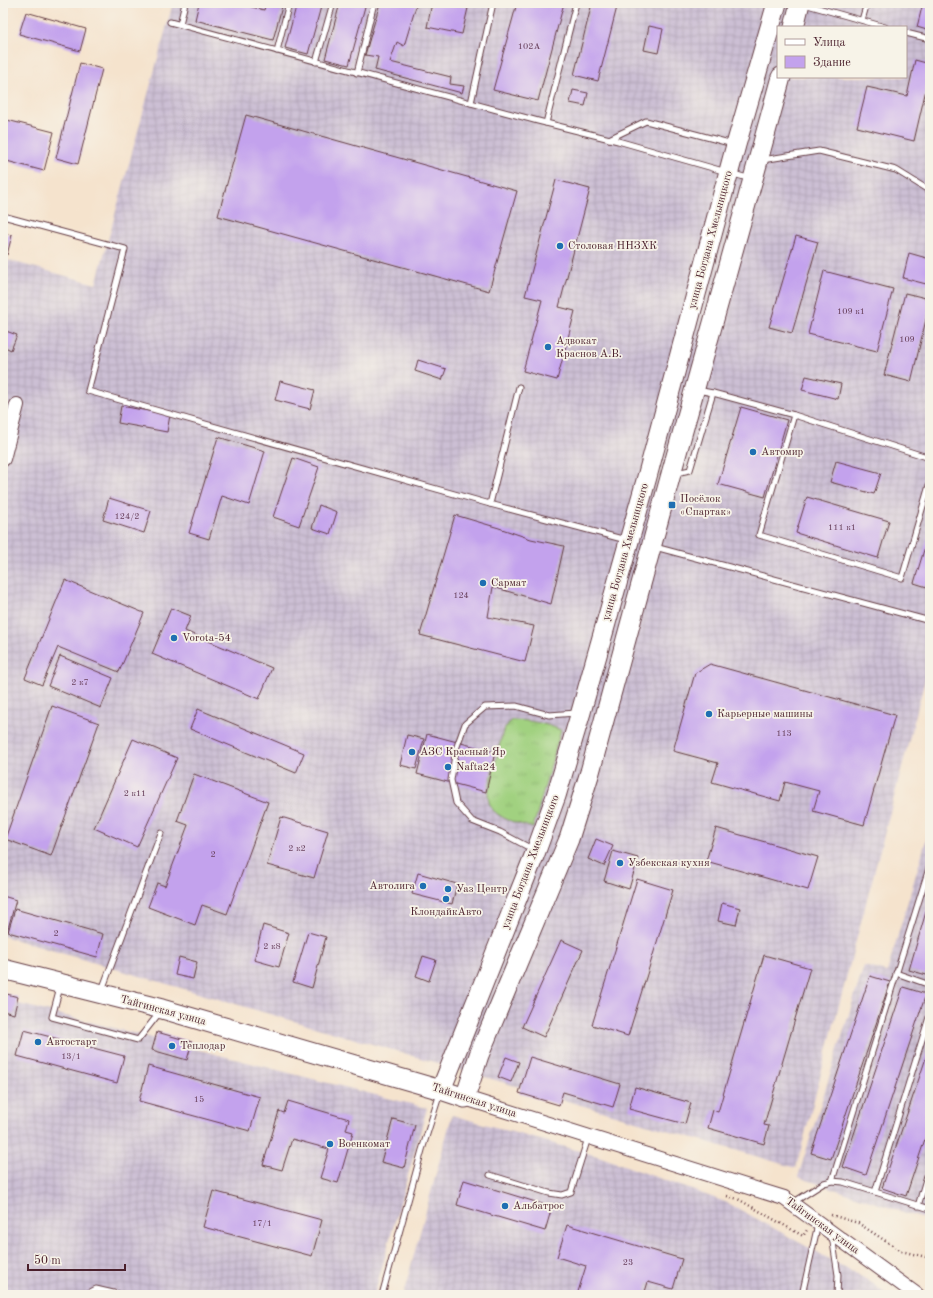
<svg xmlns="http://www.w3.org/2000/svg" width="933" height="1298" font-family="'Old Standard TT',serif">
	<defs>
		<pattern id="industrial-grid" width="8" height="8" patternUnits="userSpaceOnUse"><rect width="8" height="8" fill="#ccbfd4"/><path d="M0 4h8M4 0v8" fill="none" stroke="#b1a4b6"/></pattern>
		<pattern id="grass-tufts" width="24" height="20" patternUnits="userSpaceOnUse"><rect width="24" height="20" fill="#a1d180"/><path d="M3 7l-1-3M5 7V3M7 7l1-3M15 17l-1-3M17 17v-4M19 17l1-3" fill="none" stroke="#8cb36f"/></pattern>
	</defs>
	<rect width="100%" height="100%" fill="#f7f3e8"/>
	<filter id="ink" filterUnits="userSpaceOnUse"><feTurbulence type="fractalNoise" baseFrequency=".025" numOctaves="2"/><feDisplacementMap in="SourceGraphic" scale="8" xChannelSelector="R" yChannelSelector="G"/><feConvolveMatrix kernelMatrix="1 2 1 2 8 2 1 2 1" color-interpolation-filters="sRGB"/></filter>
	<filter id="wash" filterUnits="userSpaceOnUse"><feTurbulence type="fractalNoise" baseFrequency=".012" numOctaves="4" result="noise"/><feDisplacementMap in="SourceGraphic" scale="16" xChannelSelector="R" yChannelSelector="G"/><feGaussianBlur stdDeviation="0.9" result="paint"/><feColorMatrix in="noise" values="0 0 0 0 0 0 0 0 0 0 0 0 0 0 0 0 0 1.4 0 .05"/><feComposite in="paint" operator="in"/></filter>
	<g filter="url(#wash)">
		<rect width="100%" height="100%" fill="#f5e3cd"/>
		<g fill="url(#industrial-grid)" fill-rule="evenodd">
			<path d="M173,3H930V661L796,1168L3,936V259L96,284ZM778,27H906V77H778Z"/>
			<polygon points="930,827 930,1221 798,1177 864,966 887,972"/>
			<polygon points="3,1000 427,1108 374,1295 3,1295"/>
			<polygon points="452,1115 601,1157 728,1203 871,1282 887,1295 403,1295"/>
		</g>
		<path fill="url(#grass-tufts)" stroke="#767856" d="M511,720C531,720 543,723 561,730L533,828C519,823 493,819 489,802C488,799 488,795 488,792L503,731Z"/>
		<g id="blocks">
			<g fill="#c3a2ed">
				<polygon points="199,3 236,3 264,10 266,3 283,3 273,40 195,20"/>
				<polygon points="297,3 322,3 308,54 285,48"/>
				<polygon points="340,3 366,3 349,65 325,59"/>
				<polygon points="380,3 417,3 404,46 397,42 390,62 451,77 450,84 464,86 462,93 375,70 378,57 365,55"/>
				<polygon points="432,3 449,3 468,8 462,34 427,27"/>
				<polygon points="517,3 564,3 538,101 493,90"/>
				<polygon points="592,3 618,3 598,81 574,75"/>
				<polygon points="923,3 930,3 930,31 917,27"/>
				<polygon points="26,12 86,29 80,51 19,34"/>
				<polygon points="649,26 663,29 658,53 644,50"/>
				<polygon points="915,60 930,64 930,72 914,141 857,127 867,87 907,96"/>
				<polygon points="80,63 102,69 78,164 56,158"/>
				<polygon points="573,90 588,93 585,106 570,103"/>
				<polygon points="246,115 517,191 489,291 218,216"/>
				<polygon points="3,119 54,132 44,171 3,160"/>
				<polygon points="556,180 590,189 559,307 575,311 557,380 523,371 542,300 525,296"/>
				<polygon points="3,233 12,235 7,255 3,254"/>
				<polygon points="796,236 818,242 792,333 769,327"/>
				<polygon points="909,253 930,259 930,285 903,278"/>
				<polygon points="824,271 893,289 877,351 808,334"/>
				<polygon points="905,293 930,299 930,303 911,382 884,375"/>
				<polygon points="3,330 17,335 11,350 3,346"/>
				<polygon points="418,360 446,369 442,380 415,371"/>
				<polygon points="806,376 841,384 838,399 802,390"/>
				<polygon points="280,381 315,390 310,409 275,400"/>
				<polygon points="121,406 170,415 167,432 118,423"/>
				<polygon points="741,407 787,420 765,497 718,484"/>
				<polygon points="218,437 265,451 249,505 222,496 209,539 189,533"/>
				<polygon points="293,458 319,467 299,526 273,517"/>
				<polygon points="836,461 881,473 874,494 830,482"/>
				<polygon points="807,497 889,521 878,558 796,533"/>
				<polygon points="109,498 151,511 144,533 103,520"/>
				<polygon points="319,505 337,512 330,534 312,528"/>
				<polygon points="455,515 499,528 531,539 564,546 551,604 493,587 488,617 534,626 525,662 420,635"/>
				<polygon points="930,530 930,588 914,583"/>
				<polygon points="65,580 144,613 119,672 58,647 42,685 25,678"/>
				<polygon points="171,608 191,616 185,631 272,668 259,699 152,654"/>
				<polygon points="60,656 113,678 101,708 48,686"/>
				<polygon points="710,664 895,715 864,825 813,811 819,791 785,782 780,801 712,782 718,763 673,751 695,673"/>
				<polygon points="52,706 99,723 51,856 5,839"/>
				<polygon points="198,709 304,753 296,773 190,729"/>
				<polygon points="427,734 495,752 486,792 417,774"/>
				<polygon points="407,735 424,739 416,769 400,765"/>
				<polygon points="133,739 177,758 137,847 94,828"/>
				<polygon points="194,774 268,802 227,914 202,905 195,925 148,907 157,883 165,886 188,825 177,821"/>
				<polygon points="281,817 328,831 314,878 267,865"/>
				<polygon points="716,828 818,857 808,890 706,861"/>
				<polygon points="596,839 613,846 604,866 588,859"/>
				<polygon points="613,851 638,858 629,889 604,881"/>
				<polygon points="418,873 457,884 452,904 412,894"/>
				<polygon points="637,879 673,890 628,1036 592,1025"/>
				<polygon points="3,896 16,900 7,932 3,931"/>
				<polygon points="930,898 930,976 909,970"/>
				<polygon points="722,903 740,908 736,925 718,921"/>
				<polygon points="15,909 103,934 97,957 8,932"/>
				<polygon points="263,925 289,933 279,967 254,960"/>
				<polygon points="308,932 326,937 312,988 293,982"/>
				<polygon points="561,940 583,950 544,1037 522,1027"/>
				<polygon points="764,955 810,968 764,1125 769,1126 764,1144 708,1128 713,1110 718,1112"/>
				<polygon points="423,956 436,960 429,981 416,976"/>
				<polygon points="179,957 197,962 193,979 175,975"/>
				<polygon points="870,976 890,982 831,1159 811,1153"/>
				<polygon points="903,987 926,994 866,1175 843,1167"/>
				<polygon points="3,993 18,997 14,1014 3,1011"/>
				<polygon points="24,1030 124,1056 117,1083 17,1056"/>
				<polygon points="157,1032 192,1042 187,1060 152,1050"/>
				<polygon points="930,1046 930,1124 906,1196 882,1188"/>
				<polygon points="506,1057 519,1062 511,1082 498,1077"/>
				<polygon points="530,1057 620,1084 613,1107 563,1092 559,1105 519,1093"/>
				<polygon points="148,1066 260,1097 250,1131 139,1101"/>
				<polygon points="635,1087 691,1103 685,1124 629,1109"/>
				<polygon points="288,1101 349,1119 346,1130 353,1132 338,1183 320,1178 329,1149 292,1139 282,1170 263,1165 279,1111 284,1113"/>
				<polygon points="393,1119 415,1125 404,1168 381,1162"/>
				<polygon points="464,1180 552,1207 545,1231 457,1205"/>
				<polygon points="213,1191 322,1220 312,1256 203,1227"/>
				<polygon points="567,1225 682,1259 673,1289 648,1282 644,1295 577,1295 586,1266 557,1257"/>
				<polygon points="775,1290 788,1293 787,1295 773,1295"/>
			</g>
		</g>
	</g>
	<g filter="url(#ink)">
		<use href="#blocks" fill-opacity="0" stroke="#643c43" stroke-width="1"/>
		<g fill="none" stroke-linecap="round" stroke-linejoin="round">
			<defs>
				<g id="lane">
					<polyline points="804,4 885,27"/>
					<polyline points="862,20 867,3"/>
					<polyline points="170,22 538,121 618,141 751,179"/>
					<polyline points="180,24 185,3"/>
					<polyline points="906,33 930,39"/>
					<polyline points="277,51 289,3"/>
					<polyline points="316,62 333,3"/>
					<polyline points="357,73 374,3"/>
					<polyline points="471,103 493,3"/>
					<polyline points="546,123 576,3"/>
					<polyline points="609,139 646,121 733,144"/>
					<polyline points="762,160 819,151 896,170 930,191"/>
					<polyline points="3,216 125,249 88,391 490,504 626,540"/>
					<polyline points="697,390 713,393 794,415 930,458"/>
					<polyline points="794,415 759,535 902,578 930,482"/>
					<polyline points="676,473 690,470 713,393"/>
					<polyline points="490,504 519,387"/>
					<polyline points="655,547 930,621"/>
					<polyline points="532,849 500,832 472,821 456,803 451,780 456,749 465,724 485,707 516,706 549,715 576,713"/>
					<polyline points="896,973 930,985"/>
					<polyline points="60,987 52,1017 138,1040 160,1012"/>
					<polyline points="102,990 161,833"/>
					<polyline points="490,1175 549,1193 562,1195 571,1192 588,1138"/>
					<polyline points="832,1181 843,1182 930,1209"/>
					<polyline points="875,1192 930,1014"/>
					<polyline points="794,1202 824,1183 832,1181 930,865"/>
					<polyline points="918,1206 930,1166"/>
					<polyline points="832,1236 838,1275 837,1295"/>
					<polyline points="85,1295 96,1289 122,1295"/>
					<polyline points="382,1295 422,1150 440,1093"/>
					<polyline points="802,1295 818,1224"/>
				</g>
				<g id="secondary">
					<polyline points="3,459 17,405"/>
					<polyline points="465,1098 784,1198 917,1295"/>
				</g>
				<g id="highway">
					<polyline points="794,27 800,3"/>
					<polyline points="3,969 162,1009 441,1090 465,1098 479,1055 569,839 590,772 671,474 753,179 781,77"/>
					<polyline points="441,1090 536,851 556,796 581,712 647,477 736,145 777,3"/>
				</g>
			</defs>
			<use href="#lane" stroke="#643c43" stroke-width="7"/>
			<use href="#secondary" stroke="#643c43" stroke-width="16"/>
			<use href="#highway" stroke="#643c43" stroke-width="21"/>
			<g stroke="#643c43" stroke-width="2.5" stroke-dasharray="1 3" stroke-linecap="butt">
				<polyline points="727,1196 738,1199 803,1236 807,1230"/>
				<polyline points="831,1215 858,1223 901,1251 930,1258"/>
			</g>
			<use href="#lane" stroke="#fff" stroke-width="5"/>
			<use href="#secondary" stroke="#fff" stroke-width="14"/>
			<use href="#highway" stroke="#fff" stroke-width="19"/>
		</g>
	</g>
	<g fill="#1f6fb2" stroke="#f7f3e8" stroke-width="1.5">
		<circle cx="560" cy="246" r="4"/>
		<circle cx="548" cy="347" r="4"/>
		<circle cx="753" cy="452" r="4"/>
		<rect x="668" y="501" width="8" height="8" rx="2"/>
		<circle cx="483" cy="583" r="4"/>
		<circle cx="174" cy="638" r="4"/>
		<circle cx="709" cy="714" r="4"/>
		<circle cx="412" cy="752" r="4"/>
		<circle cx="448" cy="767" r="4"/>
		<circle cx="620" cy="863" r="4"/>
		<circle cx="423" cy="886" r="4"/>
		<circle cx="448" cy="889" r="4"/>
		<circle cx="446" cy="899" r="4"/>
		<circle cx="38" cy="1042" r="4"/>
		<circle cx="172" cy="1046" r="4"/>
		<circle cx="330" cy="1144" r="4"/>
		<circle cx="505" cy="1206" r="4"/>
	</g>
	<g text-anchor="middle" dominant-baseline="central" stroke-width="3.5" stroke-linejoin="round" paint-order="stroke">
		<g font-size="9" fill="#68405c">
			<text x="529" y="46">102А</text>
			<text x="851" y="311">109 к1</text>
			<text x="907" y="339">109</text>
			<text x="127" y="516">124/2</text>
			<text x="842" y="527">111 к1</text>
			<text x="461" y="595">124</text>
			<text x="80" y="682">2 к7</text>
			<text x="784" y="733">113</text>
			<text x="135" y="793">2 к11</text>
			<text x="297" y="848">2 к2</text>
			<text x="213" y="854">2</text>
			<text x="56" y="933">2</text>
			<text x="272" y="946">2 к8</text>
			<text x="71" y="1056">13/1</text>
			<text x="199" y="1099">15</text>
			<text x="262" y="1223">17/1</text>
			<text x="628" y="1262">23</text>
		</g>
		<g font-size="11" fill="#4a1f2b" stroke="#f7f3e8">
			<text transform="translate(711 240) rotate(-75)">улица Богдана Хмельницкого</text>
			<text transform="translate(626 552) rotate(-74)">улица Богдана Хмельницкого</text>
			<text transform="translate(531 862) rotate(-69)">улица Богдана Хмельницкого</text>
			<text transform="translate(163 1011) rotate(15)">Тайгинская улица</text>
			<text transform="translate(474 1101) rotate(18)">Тайгинская улица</text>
			<text transform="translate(822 1226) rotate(36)">Тайгинская улица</text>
		</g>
		<g font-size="11" fill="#4a1f2b" stroke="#f7f3e8" text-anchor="start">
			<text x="568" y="246">Столовая ННЗХК</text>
			<text x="556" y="341">Адвокат<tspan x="556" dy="13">Краснов А.В.</tspan></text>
			<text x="761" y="452">Автомир</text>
			<text x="680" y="499">Посёлок<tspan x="680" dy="13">«Спартак»</tspan></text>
			<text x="491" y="583">Сармат</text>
			<text x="182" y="638">Vorota-54</text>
			<text x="717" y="714">Карьерные машины</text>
			<text x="420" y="752">АЗС Красный Яр</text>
			<text x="456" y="767">Nafta24</text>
			<text x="628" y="863">Узбекская кухня</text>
			<text x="415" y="886" text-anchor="end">Автолига</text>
			<text x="456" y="889">Уаз Центр</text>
			<text x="446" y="912" text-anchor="middle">КлондайкАвто</text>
			<text x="46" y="1042">Автостарт</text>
			<text x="180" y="1046">Теплодар</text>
			<text x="338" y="1144">Военкомат</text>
			<text x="513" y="1206">Альбатрос</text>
		</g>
	</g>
	<rect width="933" height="1298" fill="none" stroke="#f7f3e8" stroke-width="16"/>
	<rect x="777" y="26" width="130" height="52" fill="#f7f3e8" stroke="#b29e9c"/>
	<rect x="785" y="39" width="20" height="6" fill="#ffffff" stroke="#b29e9c"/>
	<text x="813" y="46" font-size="12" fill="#4a1f2b">Улица</text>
	<rect x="785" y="56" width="20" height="12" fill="#c3a2ed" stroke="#b29e9c"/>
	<text x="813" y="66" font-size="12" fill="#4a1f2b">Здание</text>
	<path d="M28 1264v6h97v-6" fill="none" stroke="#4a1f2b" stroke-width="2"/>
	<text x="34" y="1264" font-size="12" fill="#4a1f2b" stroke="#f7f3e8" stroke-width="3" paint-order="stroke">50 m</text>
</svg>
